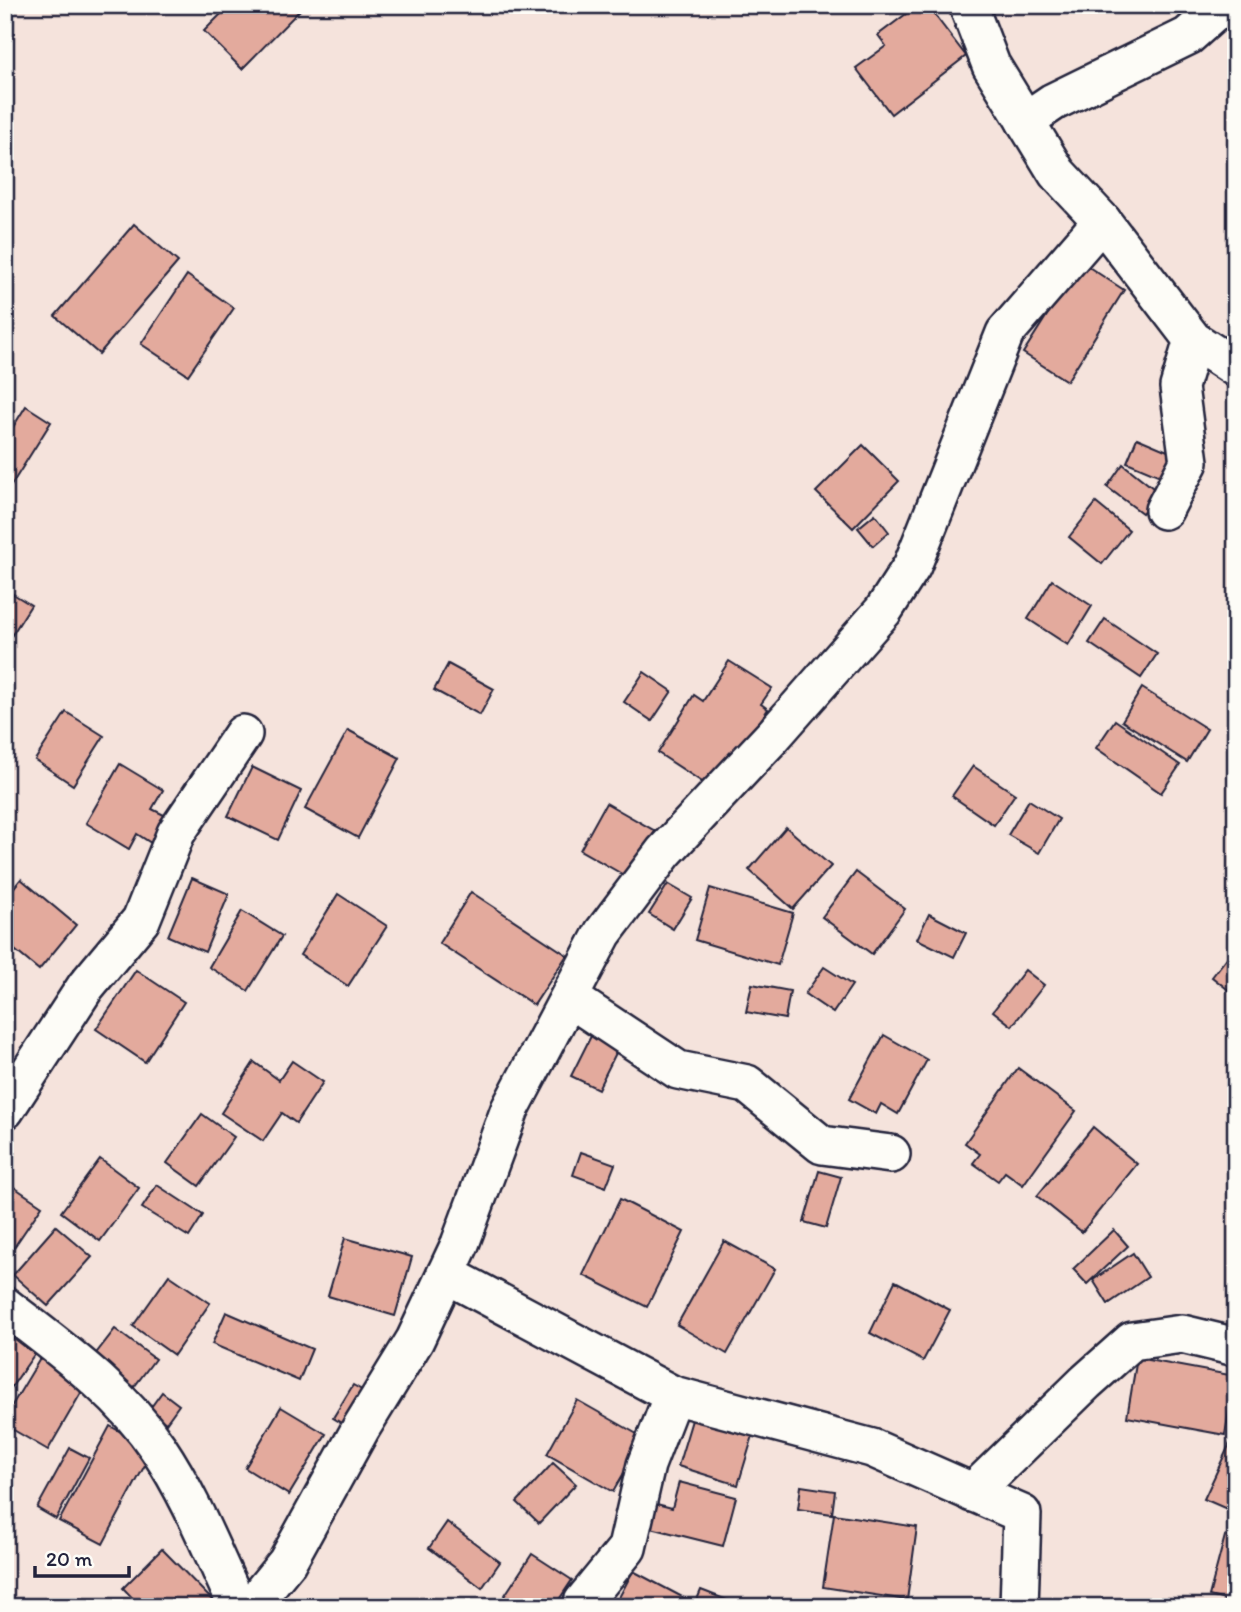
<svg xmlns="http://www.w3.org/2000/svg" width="1241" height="1612" font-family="Itim,sans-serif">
	<rect width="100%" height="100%" fill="#f5e3dc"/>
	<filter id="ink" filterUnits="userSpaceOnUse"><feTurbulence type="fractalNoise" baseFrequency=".0143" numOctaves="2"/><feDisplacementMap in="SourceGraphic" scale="14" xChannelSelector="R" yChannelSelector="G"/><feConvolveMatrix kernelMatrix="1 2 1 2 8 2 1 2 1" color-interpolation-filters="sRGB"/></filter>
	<g filter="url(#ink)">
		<g fill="#e3aa9d" stroke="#22223b" stroke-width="2">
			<polygon points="230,5 305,5 242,69 204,31"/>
			<polygon points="918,5 927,5 966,56 891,114 856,68 886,46 878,35"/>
			<polygon points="134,224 178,262 99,354 55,316"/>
			<polygon points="1081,262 1124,290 1067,381 1023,353"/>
			<polygon points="187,275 234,308 188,375 141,344"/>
			<polygon points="26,406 51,422 7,492 5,440"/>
			<polygon points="1137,438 1182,457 1172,481 1127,462"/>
			<polygon points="863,445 899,481 853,528 816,492"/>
			<polygon points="1123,464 1158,492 1142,513 1107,487"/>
			<polygon points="1096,503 1129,530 1102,564 1069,537"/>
			<polygon points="875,514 889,532 873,546 858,528"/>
			<polygon points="1052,580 1092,606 1068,645 1028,619"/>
			<polygon points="5,589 31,605 5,646"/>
			<polygon points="1105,619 1157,654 1141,678 1089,643"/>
			<polygon points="729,661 772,688 761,704 768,709 716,791 658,753 694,695 703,701"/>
			<polygon points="448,664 494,689 480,715 434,690"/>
			<polygon points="644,672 672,691 652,721 624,702"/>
			<polygon points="1142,688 1207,729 1187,762 1122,721"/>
			<polygon points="66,712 104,736 73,785 35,760"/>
			<polygon points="1115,720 1180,765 1161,793 1096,748"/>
			<polygon points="348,730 400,758 358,838 305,809"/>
			<polygon points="120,764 163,790 152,809 166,816 151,843 137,834 129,849 86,823"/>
			<polygon points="973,766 1015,794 994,825 952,796"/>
			<polygon points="252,767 301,791 278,840 228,816"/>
			<polygon points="1029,800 1059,819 1039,853 1008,835"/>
			<polygon points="606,803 655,831 629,878 580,850"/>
			<polygon points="786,827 831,866 793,909 749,870"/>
			<polygon points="856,872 905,909 872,954 822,917"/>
			<polygon points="192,878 229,894 205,952 168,936"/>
			<polygon points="21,879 76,925 39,970 5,942 5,898"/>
			<polygon points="668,884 692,898 673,929 649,914"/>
			<polygon points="710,888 793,913 778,965 695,940"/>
			<polygon points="471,892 567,955 534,1005 439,943"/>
			<polygon points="338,894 387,926 348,986 300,955"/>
			<polygon points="242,911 282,936 248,991 209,967"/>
			<polygon points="929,914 966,933 954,957 917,939"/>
			<polygon points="1236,946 1236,996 1212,977"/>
			<polygon points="824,967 852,985 833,1013 805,994"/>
			<polygon points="136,970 184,1002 145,1062 96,1029"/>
			<polygon points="1025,970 1044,985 1012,1026 993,1011"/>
			<polygon points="752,984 790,991 785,1019 746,1012"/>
			<polygon points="594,1030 621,1043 598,1089 571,1076"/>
			<polygon points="884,1035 927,1060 898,1114 881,1104 876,1114 849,1099"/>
			<polygon points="292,1061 323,1082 296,1123 282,1113 263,1141 221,1113 254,1062 279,1080"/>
			<polygon points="1018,1068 1076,1111 1023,1185 1005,1172 998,1181 973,1163 980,1154 965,1143"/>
			<polygon points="202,1114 234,1137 199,1186 167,1163"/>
			<polygon points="1093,1127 1137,1164 1082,1232 1037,1196"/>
			<polygon points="581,1152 615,1164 606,1187 573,1175"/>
			<polygon points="100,1159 139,1188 100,1241 61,1212"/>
			<polygon points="819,1171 841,1177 826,1228 804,1222"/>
			<polygon points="5,1181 42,1206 6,1259 5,1259"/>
			<polygon points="157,1185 203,1215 189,1237 142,1208"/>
			<polygon points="620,1199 684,1232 647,1307 583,1275"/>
			<polygon points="56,1226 92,1257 48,1306 13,1275"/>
			<polygon points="1114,1230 1128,1246 1087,1284 1073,1269"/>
			<polygon points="345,1238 412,1257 395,1316 328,1296"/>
			<polygon points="724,1241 775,1269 727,1354 677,1325"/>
			<polygon points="1133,1253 1148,1277 1108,1304 1093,1280"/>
			<polygon points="169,1275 210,1303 174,1355 133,1326"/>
			<polygon points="895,1281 950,1310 923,1361 870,1333"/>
			<polygon points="226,1312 312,1349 299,1381 212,1344"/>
			<polygon points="5,1325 38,1349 8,1392 5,1390"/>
			<polygon points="115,1329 155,1359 134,1387 94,1356"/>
			<polygon points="41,1357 74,1376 81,1393 48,1450 5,1425 5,1417"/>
			<polygon points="1137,1358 1235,1376 1225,1435 1127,1417"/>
			<polygon points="353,1385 374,1397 355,1431 333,1418"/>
			<polygon points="162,1392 179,1405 166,1423 149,1410"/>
			<polygon points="577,1400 644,1438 613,1492 547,1454"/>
			<polygon points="281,1407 326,1434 289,1495 245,1468"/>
			<polygon points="695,1410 755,1429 738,1485 678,1466"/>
			<polygon points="110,1426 153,1450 103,1544 59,1521"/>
			<polygon points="1231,1441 1236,1443 1236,1513 1204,1499"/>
			<polygon points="70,1448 89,1458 56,1519 37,1508"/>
			<polygon points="553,1463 576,1484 539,1523 517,1502"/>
			<polygon points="679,1482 736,1497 723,1546 639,1525 645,1501 672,1508"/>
			<polygon points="801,1486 835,1491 832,1514 798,1509"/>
			<polygon points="834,1514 917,1527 907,1600 823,1587"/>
			<polygon points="447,1522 500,1562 482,1588 429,1548"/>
			<polygon points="1225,1536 1236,1538 1236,1607 1232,1607 1233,1602 1209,1596"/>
			<polygon points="162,1549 219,1607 141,1607 123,1588"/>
			<polygon points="532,1554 572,1580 554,1607 497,1607"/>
			<polygon points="633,1571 688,1600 684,1607 615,1605"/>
			<polygon points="701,1590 745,1607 694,1607"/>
		</g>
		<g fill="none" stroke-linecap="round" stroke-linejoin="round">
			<defs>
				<g id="minor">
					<polyline points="968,5 991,65 1057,173 1102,221 1193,340 1236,368"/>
					<polyline points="1025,121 1053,102 1188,36 1223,5"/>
					<polyline points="1164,510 1189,462 1179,387 1193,340"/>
					<polyline points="571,999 678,1070 747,1084 822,1145 891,1154"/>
					<polyline points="5,1110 86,986 141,920 176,833 243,734"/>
					<polyline points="446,1274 673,1395 872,1448 1022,1514 1019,1607"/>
					<path d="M5,1306C60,1349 119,1390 158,1448C191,1497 213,1554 238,1607"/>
					<polyline points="972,1493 1086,1382 1132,1341 1182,1334 1236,1347"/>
					<polyline points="583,1602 627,1548 646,1465 673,1395"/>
					<polyline points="258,1607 264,1590 287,1562 361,1428 415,1340 460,1244 510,1109 603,933 664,852 773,736 883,611 912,566 1005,333 1102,221"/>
				</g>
			</defs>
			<use href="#minor" stroke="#22223b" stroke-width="42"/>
			<use href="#minor" stroke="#fdfcf7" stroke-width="37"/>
		</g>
	</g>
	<rect width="1241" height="1612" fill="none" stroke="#fdfcf7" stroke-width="28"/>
	<rect x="14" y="14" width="1213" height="1584" fill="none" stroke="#22223b" stroke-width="2.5" filter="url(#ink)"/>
	<path d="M35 1566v10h94v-10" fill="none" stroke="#22223b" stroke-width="3.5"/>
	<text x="46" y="1566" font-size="21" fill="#22223b" stroke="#fdfcf7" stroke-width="5" paint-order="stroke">20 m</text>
</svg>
